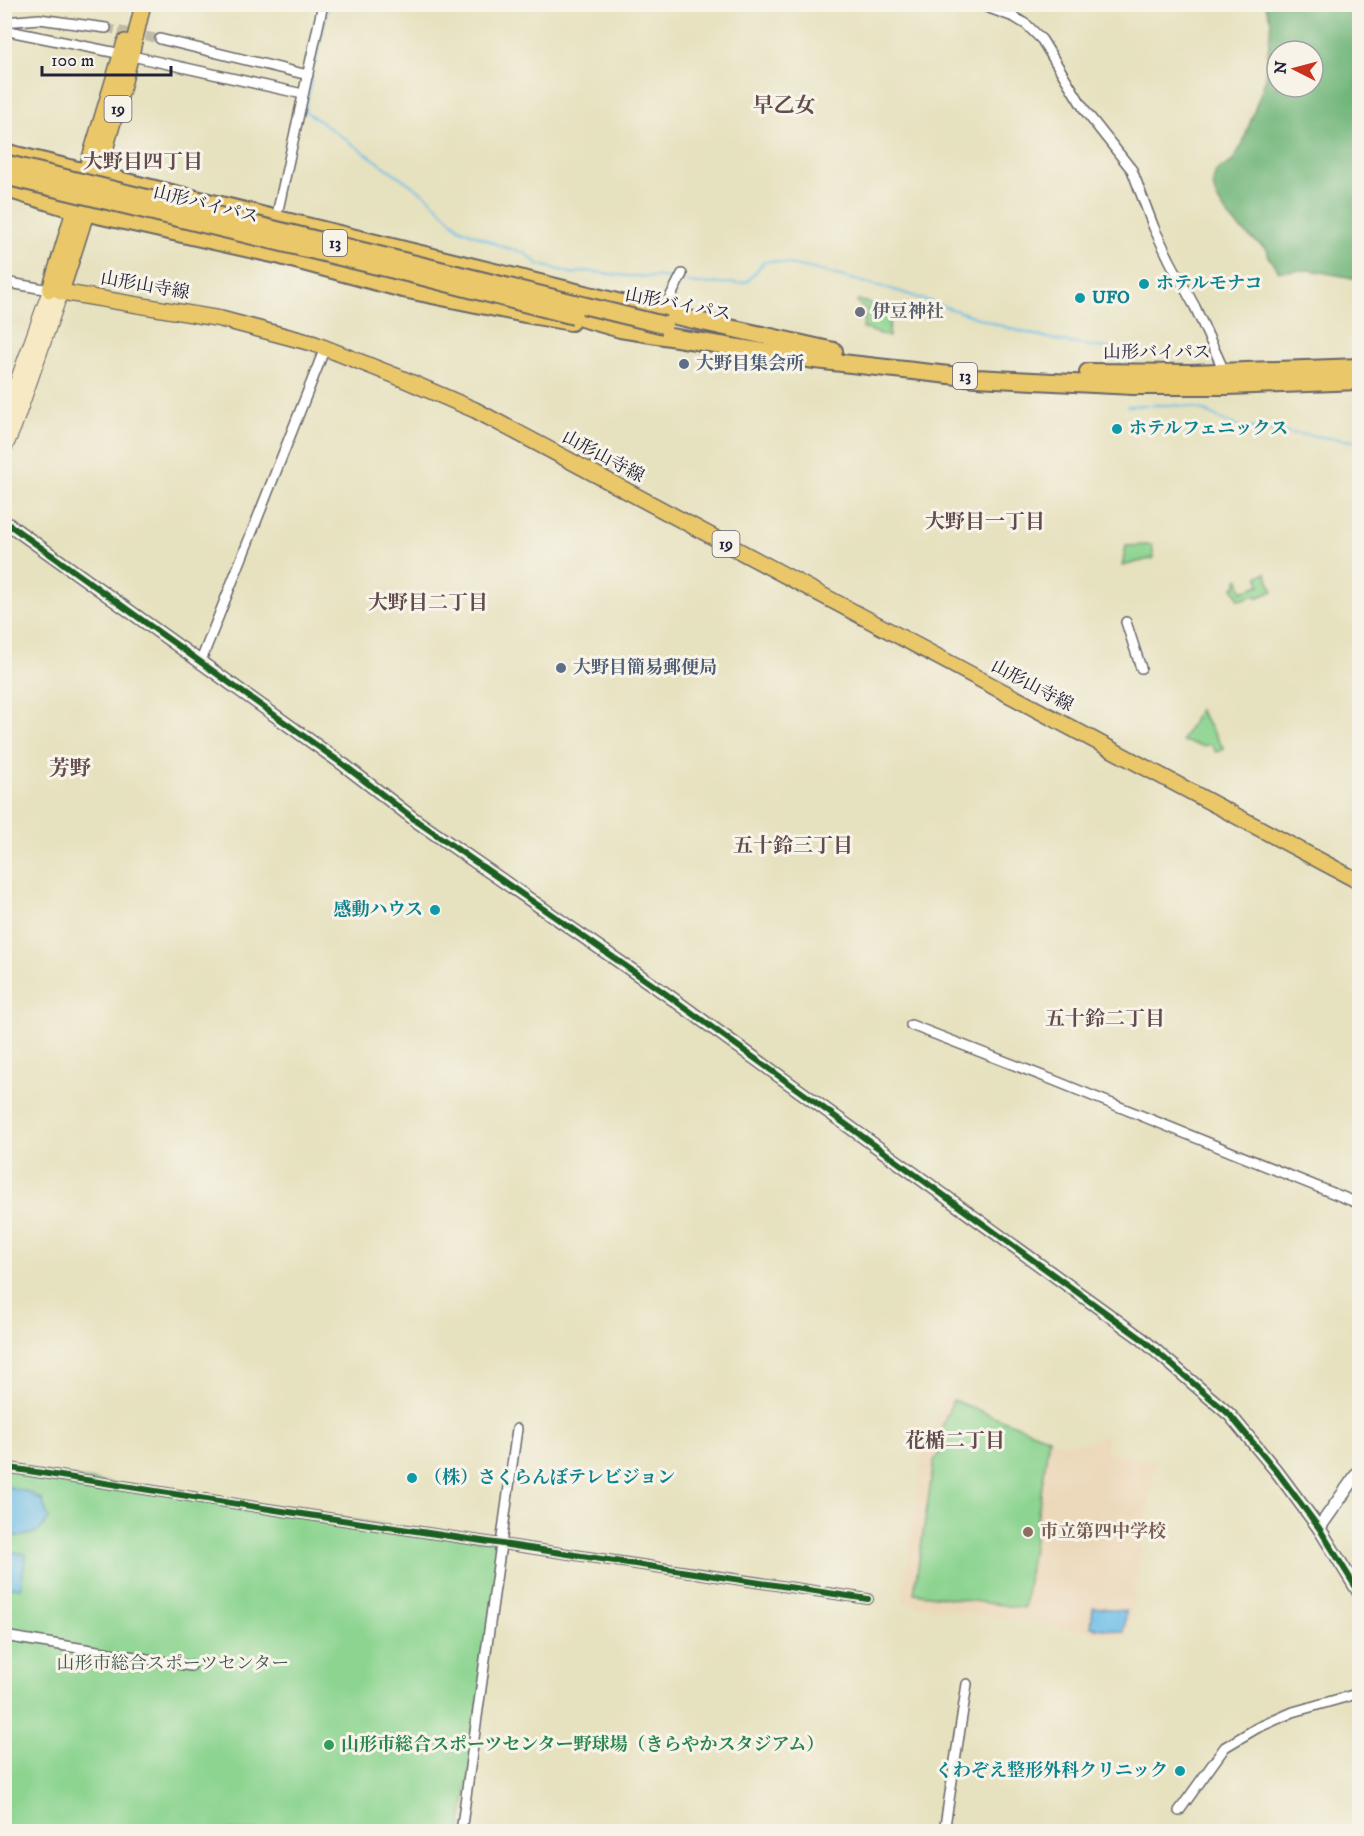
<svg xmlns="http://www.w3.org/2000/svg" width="1364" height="1836" font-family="'IM FELL DW Pica','Noto Serif JP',serif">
	<rect width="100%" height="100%" fill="#f7f3e8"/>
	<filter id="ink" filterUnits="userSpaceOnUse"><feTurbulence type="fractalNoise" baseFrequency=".0167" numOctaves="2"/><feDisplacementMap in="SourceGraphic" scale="12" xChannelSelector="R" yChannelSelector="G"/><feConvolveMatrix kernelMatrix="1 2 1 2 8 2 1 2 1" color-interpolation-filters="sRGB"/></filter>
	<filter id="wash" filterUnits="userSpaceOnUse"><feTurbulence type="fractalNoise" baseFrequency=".008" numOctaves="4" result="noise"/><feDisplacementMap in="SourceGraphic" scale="24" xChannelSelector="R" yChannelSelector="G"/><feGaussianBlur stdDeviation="1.35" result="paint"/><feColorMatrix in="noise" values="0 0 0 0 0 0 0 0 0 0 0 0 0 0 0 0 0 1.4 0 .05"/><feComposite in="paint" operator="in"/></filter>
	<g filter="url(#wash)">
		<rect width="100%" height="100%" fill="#e6e1be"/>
		<polygon fill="#ecd8ba" points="945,1397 1065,1445 1088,1443 1108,1434 1106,1453 1156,1461 1128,1638 902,1603 921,1459"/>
		<g fill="#8cd490" stroke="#577b66" stroke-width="1.5">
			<polygon points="858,300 890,308 889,337 863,328 864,320 868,311 857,303"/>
			<polygon points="1152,545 1154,558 1122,566 1126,546"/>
			<polygon points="1266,573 1273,591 1257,598 1256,595 1239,600 1233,587 1237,585 1237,580 1239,578 1242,591 1260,585 1258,576"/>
			<polygon points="1199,710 1224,749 1216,752 1211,744 1203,746 1182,741"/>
			<polygon points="953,1400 1049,1438 1024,1608 914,1593 934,1461 940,1453 933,1449"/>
			<polygon points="4,1467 502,1543 461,1831 5,1831"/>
		</g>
		<path fill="#71b67a" stroke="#4a6c5a" stroke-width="1.5" fill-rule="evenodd" d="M1265,5H1359V279L1310,270L1279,271L1269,258L1267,249C1246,236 1216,210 1213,184C1213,179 1215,174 1217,170L1232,162L1242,145L1266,78L1271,21ZM1277,51H1313V87H1277Z"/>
		<g fill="#6cbee8" stroke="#477092" stroke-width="1.5">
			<polygon points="4,1486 28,1492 42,1500 49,1519 39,1531 24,1536 5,1537"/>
			<polygon points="5,1551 26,1554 21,1588 5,1586"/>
			<polygon points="1093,1607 1126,1611 1124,1632 1091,1627"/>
		</g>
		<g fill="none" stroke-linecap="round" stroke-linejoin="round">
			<g stroke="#6cbee8" stroke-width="2">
				<polyline points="315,64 329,4"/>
				<polyline points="312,79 305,111 427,196 459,228 501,246 525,253 538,264 574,274 586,271 626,276 662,277 677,279"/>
				<polyline points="683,281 696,284 741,283 748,281 764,262 773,261 809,268 898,291 1008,328 1043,337 1070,343 1120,350 1120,364"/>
				<path d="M1127,406C1148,405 1183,403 1202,410C1214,415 1225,422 1237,426L1360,442"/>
			</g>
		</g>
	</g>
	<g filter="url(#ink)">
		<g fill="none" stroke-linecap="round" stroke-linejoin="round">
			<polyline stroke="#bfbba4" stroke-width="9" stroke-dasharray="9 4.5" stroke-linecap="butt" points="106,28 160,39"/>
			<defs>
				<g id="minor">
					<polyline points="978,4 1014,17 1027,25 1042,40 1086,112 1132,170 1154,228 1170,261 1195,307 1225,373"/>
					<polyline points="4,22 39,19 106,28"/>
					<polyline points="4,30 122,54"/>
					<polyline points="160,39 308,75"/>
					<polyline points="132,56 303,94"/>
					<polyline points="276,219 323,4"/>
					<polyline points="4,282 50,290"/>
					<polyline points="662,313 682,274"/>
					<polyline points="1126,622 1141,668"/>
					<polyline points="200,663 325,348"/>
					<polyline points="911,1025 1053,1080 1360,1204"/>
					<polyline points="4,1467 282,1511 868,1599"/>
					<polyline points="4,1636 191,1666"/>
					<polyline points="1179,1811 1225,1747 1257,1728 1293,1712 1360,1693"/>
					<polyline points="461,1832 517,1429"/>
					<polyline points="944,1832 967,1684"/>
				</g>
				<g id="tertiary">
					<polyline points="4,521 344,765 418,822 666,994 1142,1339 1230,1415 1278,1473 1319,1528 1360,1594"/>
					<polyline points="1319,1528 1360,1470"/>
				</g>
				<g id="secondary">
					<polyline points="4,418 50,290"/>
					<polyline points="4,450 14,427 61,292"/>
				</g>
				<g id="primary">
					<path d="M143,4C121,102 92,197 61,292L221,319L315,344L396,376L475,410L1360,882"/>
					<polyline points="50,290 125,42"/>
				</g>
				<g id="trunk">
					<polyline points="4,152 662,313 834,351"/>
					<polyline points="4,188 75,210 281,256 403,289 525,314 571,322"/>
					<polyline points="574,316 620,329 815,360 976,378 1133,386 1228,386 1360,381"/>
					<polyline points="1088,372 1191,373 1360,367"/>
				</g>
			</defs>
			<use href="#minor" stroke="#676569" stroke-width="12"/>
			<use href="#tertiary" stroke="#676569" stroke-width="15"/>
			<use href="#secondary" stroke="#676569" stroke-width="16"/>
			<use href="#primary" stroke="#676569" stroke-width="18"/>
			<use href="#trunk" stroke="#676569" stroke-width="20"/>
			<use href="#minor" stroke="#fff" stroke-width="9"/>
			<use href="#tertiary" stroke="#fff" stroke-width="12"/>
			<use href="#secondary" stroke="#f7e9c3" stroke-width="14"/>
			<use href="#primary" stroke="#eac769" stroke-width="15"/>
			<use href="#trunk" stroke="#eac769" stroke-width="16"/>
			<defs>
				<g id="trunk-bridge">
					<polyline points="4,163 664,325"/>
					<polyline points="4,176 423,277 574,316"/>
				</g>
			</defs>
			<use href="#trunk-bridge" stroke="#676569" stroke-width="20" stroke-linecap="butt"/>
			<use href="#trunk-bridge" stroke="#eac769" stroke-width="16"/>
			<defs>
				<g id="cycleway">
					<polyline points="4,521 344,765 418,822 666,994 1142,1339 1230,1415 1278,1473 1319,1528 1360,1594"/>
					<polyline points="4,1467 282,1511 868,1599"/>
				</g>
			</defs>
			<use href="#cycleway" stroke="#f7f3e8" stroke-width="10"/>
			<use href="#cycleway" stroke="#1b5e20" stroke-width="6"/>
		</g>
	</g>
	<g fill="#0f9aa8" stroke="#f7f3e8" stroke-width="2">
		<circle cx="1144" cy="284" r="6"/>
		<circle cx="1080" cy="298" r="6"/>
		<circle cx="1117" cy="429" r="6"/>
		<circle cx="435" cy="910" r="6"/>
		<circle cx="412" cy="1478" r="6"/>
		<circle cx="1180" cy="1771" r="6"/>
	</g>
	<circle fill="#6b7280" stroke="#f7f3e8" stroke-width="2" cx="860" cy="312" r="6"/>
	<g fill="#5c6f8a" stroke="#f7f3e8" stroke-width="2">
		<circle cx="684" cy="364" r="6"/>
		<circle cx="561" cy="668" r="6"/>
	</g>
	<circle fill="#8d6e63" stroke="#f7f3e8" stroke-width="2" cx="1028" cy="1532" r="6"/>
	<circle fill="#2e9e5b" stroke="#f7f3e8" stroke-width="2" cx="329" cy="1745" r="6"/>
	<g text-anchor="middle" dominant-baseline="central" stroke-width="6" stroke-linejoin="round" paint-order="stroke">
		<g fill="#f7f3e8" stroke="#62616f" stroke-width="1.5">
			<rect x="104.5" y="96" width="27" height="26" rx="4.5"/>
			<rect x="323" y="230" width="24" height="26" rx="4.5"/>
			<rect x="953" y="363" width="24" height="26" rx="4.5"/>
			<rect x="712.5" y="531" width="27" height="26" rx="4.5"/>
		</g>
		<g font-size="16" font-weight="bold" fill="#22223b">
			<text x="118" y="109">19</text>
			<text x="335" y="243">13</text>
			<text x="965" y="376">13</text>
			<text x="726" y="544">19</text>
		</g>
		<g font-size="18" fill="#22223b" stroke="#f7f3e8">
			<text transform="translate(206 205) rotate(14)">山形バイパス</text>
			<text transform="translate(145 286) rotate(10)">山形山寺線</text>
			<text transform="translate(678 305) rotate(11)">山形バイパス</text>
			<text x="1157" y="353">山形バイパス</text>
			<text transform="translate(603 457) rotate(28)">山形山寺線</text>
			<text transform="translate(1032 686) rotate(28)">山形山寺線</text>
		</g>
		<g font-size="18" font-weight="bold" fill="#0d838f" stroke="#f7f3e8" text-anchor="start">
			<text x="1156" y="284">ホテルモナコ</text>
			<text x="1092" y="298">UFO</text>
			<text x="1129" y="429">ホテルフェニックス</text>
			<text x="423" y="910" text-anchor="end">感動ハウス</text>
			<text x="424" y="1478">（株）さくらんぼテレビジョン</text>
			<text x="1168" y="1771" text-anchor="end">くわぞえ整形外科クリニック</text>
		</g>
		<g font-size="18" font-weight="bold" fill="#5b616d" stroke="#f7f3e8" text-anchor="start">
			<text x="872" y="312">伊豆神社</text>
		</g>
		<g font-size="18" font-weight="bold" fill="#4e5e75" stroke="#f7f3e8" text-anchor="start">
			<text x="696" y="364">大野目集会所</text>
			<text x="573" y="668">大野目簡易郵便局</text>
		</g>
		<g font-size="18" font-weight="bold" fill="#785e54" stroke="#f7f3e8" text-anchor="start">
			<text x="1040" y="1532">市立第四中学校</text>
		</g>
		<g font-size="18" fill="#425754" stroke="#f7f3e8">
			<text x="173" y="1664">山形市総合スポーツセンター</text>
		</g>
		<g font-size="18" font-weight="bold" fill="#27864d" stroke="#f7f3e8" text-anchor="start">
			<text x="341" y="1745">山形市総合スポーツセンター野球場（きらやかスタジアム）</text>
		</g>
		<g font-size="20" font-weight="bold" fill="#624c4e" stroke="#f7f3e8">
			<text x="143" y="162">大野目四丁目</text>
			<text x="985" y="522">大野目一丁目</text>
			<text x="428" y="603">大野目二丁目</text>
			<text x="793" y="846">五十鈴三丁目</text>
			<text x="1105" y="1019">五十鈴二丁目</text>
			<text x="955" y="1441">花楯二丁目</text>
		</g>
		<g font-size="21" font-weight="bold" fill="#624c4e" stroke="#f7f3e8">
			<text x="784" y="106">早乙女</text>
			<text x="70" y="769">芳野</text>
		</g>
	</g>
	<rect width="1364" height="1836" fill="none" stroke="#f7f3e8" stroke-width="24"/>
	<g transform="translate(1295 69) rotate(276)"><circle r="28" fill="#f7f3e8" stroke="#a29fa3" stroke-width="1.5"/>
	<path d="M0-4.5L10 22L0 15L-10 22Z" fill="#c8321e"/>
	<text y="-9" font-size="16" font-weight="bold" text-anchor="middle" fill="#22223b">N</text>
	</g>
	<path d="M42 66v9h129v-9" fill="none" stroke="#22223b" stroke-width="3"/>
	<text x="51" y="66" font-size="18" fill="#22223b" stroke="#f7f3e8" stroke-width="4.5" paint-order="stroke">100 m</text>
</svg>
